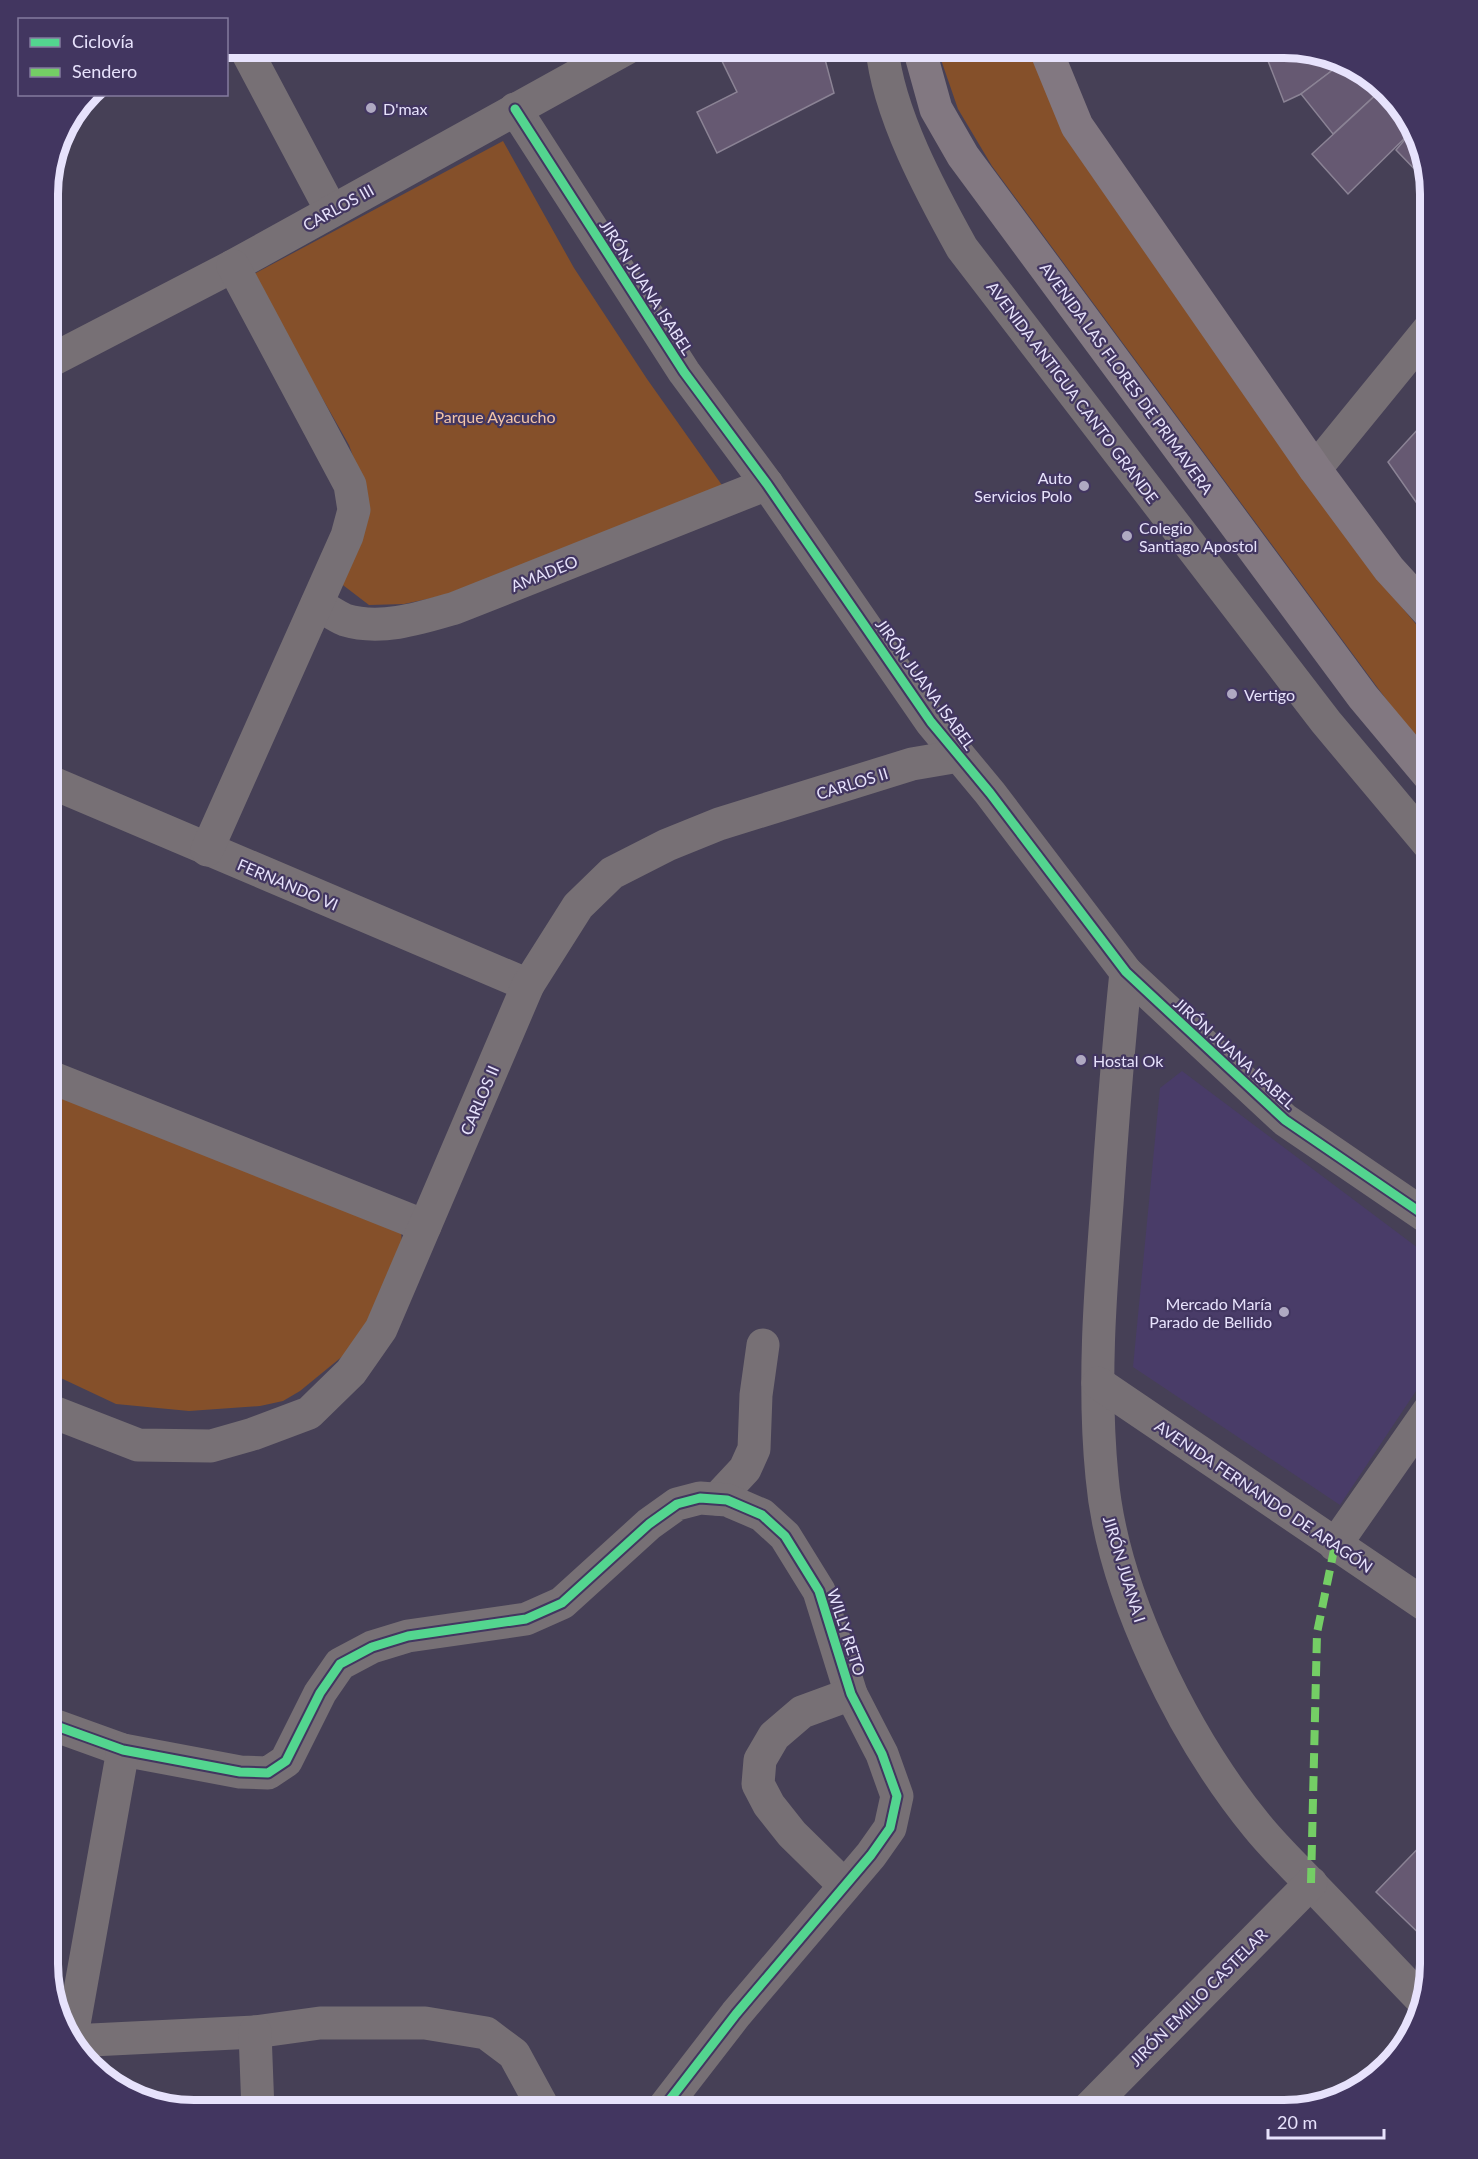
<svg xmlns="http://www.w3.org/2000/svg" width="1478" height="2159" font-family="Lato,sans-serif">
	<rect width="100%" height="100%" fill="#464056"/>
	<polygon fill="#493c68" points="1182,1071 1430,1257 1430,1370 1340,1505 1133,1367 1160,1088"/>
	<g fill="#85502a">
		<polygon points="937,48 1029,48 1370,569 1430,641 1430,751 1400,718 992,166 958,109"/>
		<polygon points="503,141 574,268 647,379 724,488 455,593 404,604 369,605 335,579 367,495 349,445 252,275"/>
		<polygon points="48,1086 401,1231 403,1257 375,1315 344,1355 300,1391 283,1401 260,1406 189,1411 116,1404 48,1372"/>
	</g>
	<g fill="#665972" stroke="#8b8395" stroke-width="1.5">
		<polygon points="743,48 822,48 834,93 717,153 697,112 737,92 721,59"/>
		<polygon points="1263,48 1293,48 1342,63 1301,94 1284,102"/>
		<polygon points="1342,63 1357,68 1380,91 1333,134 1301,94"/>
		<polygon points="1380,91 1411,122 1413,130 1348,194 1312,154"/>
		<polygon points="1413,130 1426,181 1396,150"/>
		<polygon points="1430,416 1430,522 1388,462"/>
		<polygon points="1430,1836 1430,1944 1376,1892"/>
	</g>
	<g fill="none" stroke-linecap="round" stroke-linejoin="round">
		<g stroke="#777075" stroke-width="33">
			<polyline points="245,48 331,210"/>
			<path d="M882,48C888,113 931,192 962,248L1326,722L1430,846"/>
			<polyline points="515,109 684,372 767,484 931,722 990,793 1126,972 1285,1120 1430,1219"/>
			<polyline points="48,362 233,266 627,48"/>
			<polyline points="1315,469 1430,328"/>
			<path d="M317,604C326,609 336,616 345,620C381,631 421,618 455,608L767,484"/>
			<polyline points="48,781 528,985"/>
			<polyline points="207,850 347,536 354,510 350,485 233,266"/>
			<path d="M1126,972C1118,1050 1112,1127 1107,1204C1100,1295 1093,1386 1102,1477C1112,1592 1184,1737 1257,1826C1273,1846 1293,1865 1311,1884C1348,1922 1384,1961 1421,1999"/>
			<polyline points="48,1076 425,1226"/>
			<polyline points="1098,1383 1430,1608"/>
			<polyline points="48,1410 138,1445 211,1446 253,1434 309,1413 351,1372 381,1329 528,985 578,906 612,873 667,845 719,824 912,764 959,756"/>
			<polyline points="717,1499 745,1469 754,1449 756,1395 763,1345"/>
			<polyline points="1335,1545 1430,1409"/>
			<polyline points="48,1723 123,1750 240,1772 268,1773 286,1761 320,1693 340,1664 372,1647 408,1636 526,1619 562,1603 649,1524 677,1504 700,1498 727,1500 762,1515 785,1536 819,1591 851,1694 882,1754 897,1796 890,1828 871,1855 736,2014 661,2111"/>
			<polyline points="123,1750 71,2041 255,2032 320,2023 425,2023 486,2033 514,2054 545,2111"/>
			<polyline points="844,1885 792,1834 769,1805 758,1784 760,1760 774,1736 802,1712 851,1694"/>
			<polyline points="255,2032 258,2111"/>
			<polyline points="1086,2111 1311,1883"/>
		</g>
		<g stroke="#827881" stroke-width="33">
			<polyline points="919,48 936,109 963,156 1363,697 1430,777"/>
			<polyline points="1045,48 1077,126 1315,469 1389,569 1430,614"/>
		</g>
		<polyline stroke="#74ce65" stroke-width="8" stroke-dasharray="15 8" stroke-linecap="butt" points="1311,1883 1317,1633 1335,1545"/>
		<defs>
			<g id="cycleway">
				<polyline points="515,109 684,372 767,484 931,722 990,793 1126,972 1285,1120 1430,1219"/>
				<polyline points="48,1723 123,1750 240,1772 268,1773 286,1761 320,1693 340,1664 372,1647 408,1636 526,1619 562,1603 649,1524 677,1504 700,1498 727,1500 762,1515 785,1536 819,1591 851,1694 882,1754 897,1796 890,1828 871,1855 736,2014 661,2111"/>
			</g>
		</defs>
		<use href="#cycleway" stroke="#423660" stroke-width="13"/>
		<use href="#cycleway" stroke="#53d58f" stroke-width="9"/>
	</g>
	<g fill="#afa9c2" stroke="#423660" stroke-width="2">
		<circle cx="371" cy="108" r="6"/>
		<circle cx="1084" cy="486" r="6"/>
		<circle cx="1127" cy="536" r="6"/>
		<circle cx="1232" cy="694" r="6"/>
		<circle cx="1081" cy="1060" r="6"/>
		<circle cx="1284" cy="1312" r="6"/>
	</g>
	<g text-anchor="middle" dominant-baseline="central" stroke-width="4.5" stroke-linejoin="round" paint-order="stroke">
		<g font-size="16" fill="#e7e2fc" stroke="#423660" text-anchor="start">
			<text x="383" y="108">D'max</text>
			<text x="1072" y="477" text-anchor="end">Auto<tspan x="1072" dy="18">Servicios Polo</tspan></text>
			<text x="1139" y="527">Colegio<tspan x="1139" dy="18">Santiago Apostol</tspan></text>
			<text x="1244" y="694">Vertigo</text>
			<text x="1093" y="1060">Hostal Ok</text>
			<text x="1272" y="1303" text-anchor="end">Mercado María<tspan x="1272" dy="18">Parado de Bellido</tspan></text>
		</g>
		<g font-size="16" fill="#e7e2fc" stroke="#423660">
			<text transform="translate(338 207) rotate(-29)">CARLOS III</text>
			<text transform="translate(647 287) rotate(57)">JIRÓN JUANA ISABEL</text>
			<text transform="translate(1127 378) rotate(54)">AVENIDA LAS FLORES DE PRIMAVERA</text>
			<text transform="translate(1073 392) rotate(53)">AVENIDA ANTIGUA CANTO GRANDE</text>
			<text transform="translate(544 573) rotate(-22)">AMADEO</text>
			<text transform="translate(926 684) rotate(54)">JIRÓN JUANA ISABEL</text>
			<text transform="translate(852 783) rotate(-17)">CARLOS II</text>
			<text transform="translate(288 884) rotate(23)">FERNANDO VI</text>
			<text transform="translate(1235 1053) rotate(42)">JIRÓN JUANA ISABEL</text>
			<text transform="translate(479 1100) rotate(-67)">CARLOS II</text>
			<text transform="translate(1264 1496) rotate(34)">AVENIDA FERNANDO DE ARAGÓN</text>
			<text transform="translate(1125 1569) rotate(73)">JIRÓN JUANA I</text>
			<text transform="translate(847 1632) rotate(72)">WILLY RETO</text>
			<text transform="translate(1198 1997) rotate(-45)">JIRÓN EMILIO CASTELAR</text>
		</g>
		<g font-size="16" fill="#f2c4a6" stroke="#423660">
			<text x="495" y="416">Parque Ayacucho</text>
		</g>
	</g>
	<path d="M0 0H1478V2159H0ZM194 58H1284A136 136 0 0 1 1420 194V1964A136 136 0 0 1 1284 2100H194A136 136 0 0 1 58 1964V194A136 136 0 0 1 194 58Z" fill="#423660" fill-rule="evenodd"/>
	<path fill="none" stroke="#e7e2fc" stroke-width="8" d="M194 58H1284A136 136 0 0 1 1420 194V1964A136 136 0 0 1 1284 2100H194A136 136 0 0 1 58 1964V194A136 136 0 0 1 194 58Z"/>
	<rect x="18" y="18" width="210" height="78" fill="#423660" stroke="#847b9e" stroke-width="1.5"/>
	<rect x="30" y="38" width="30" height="9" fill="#53d58f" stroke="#847b9e" stroke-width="1.5"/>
	<text x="72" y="48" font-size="18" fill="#e7e2fc">Ciclovía</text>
	<rect x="30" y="68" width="30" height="9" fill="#74ce65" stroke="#847b9e" stroke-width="1.5"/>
	<text x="72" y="78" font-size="18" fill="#e7e2fc">Sendero</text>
	<path d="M1268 2129v9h116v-9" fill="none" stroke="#e7e2fc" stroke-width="3"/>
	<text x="1277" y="2129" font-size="18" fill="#e7e2fc" stroke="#423660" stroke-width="4.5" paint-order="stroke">20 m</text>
</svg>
